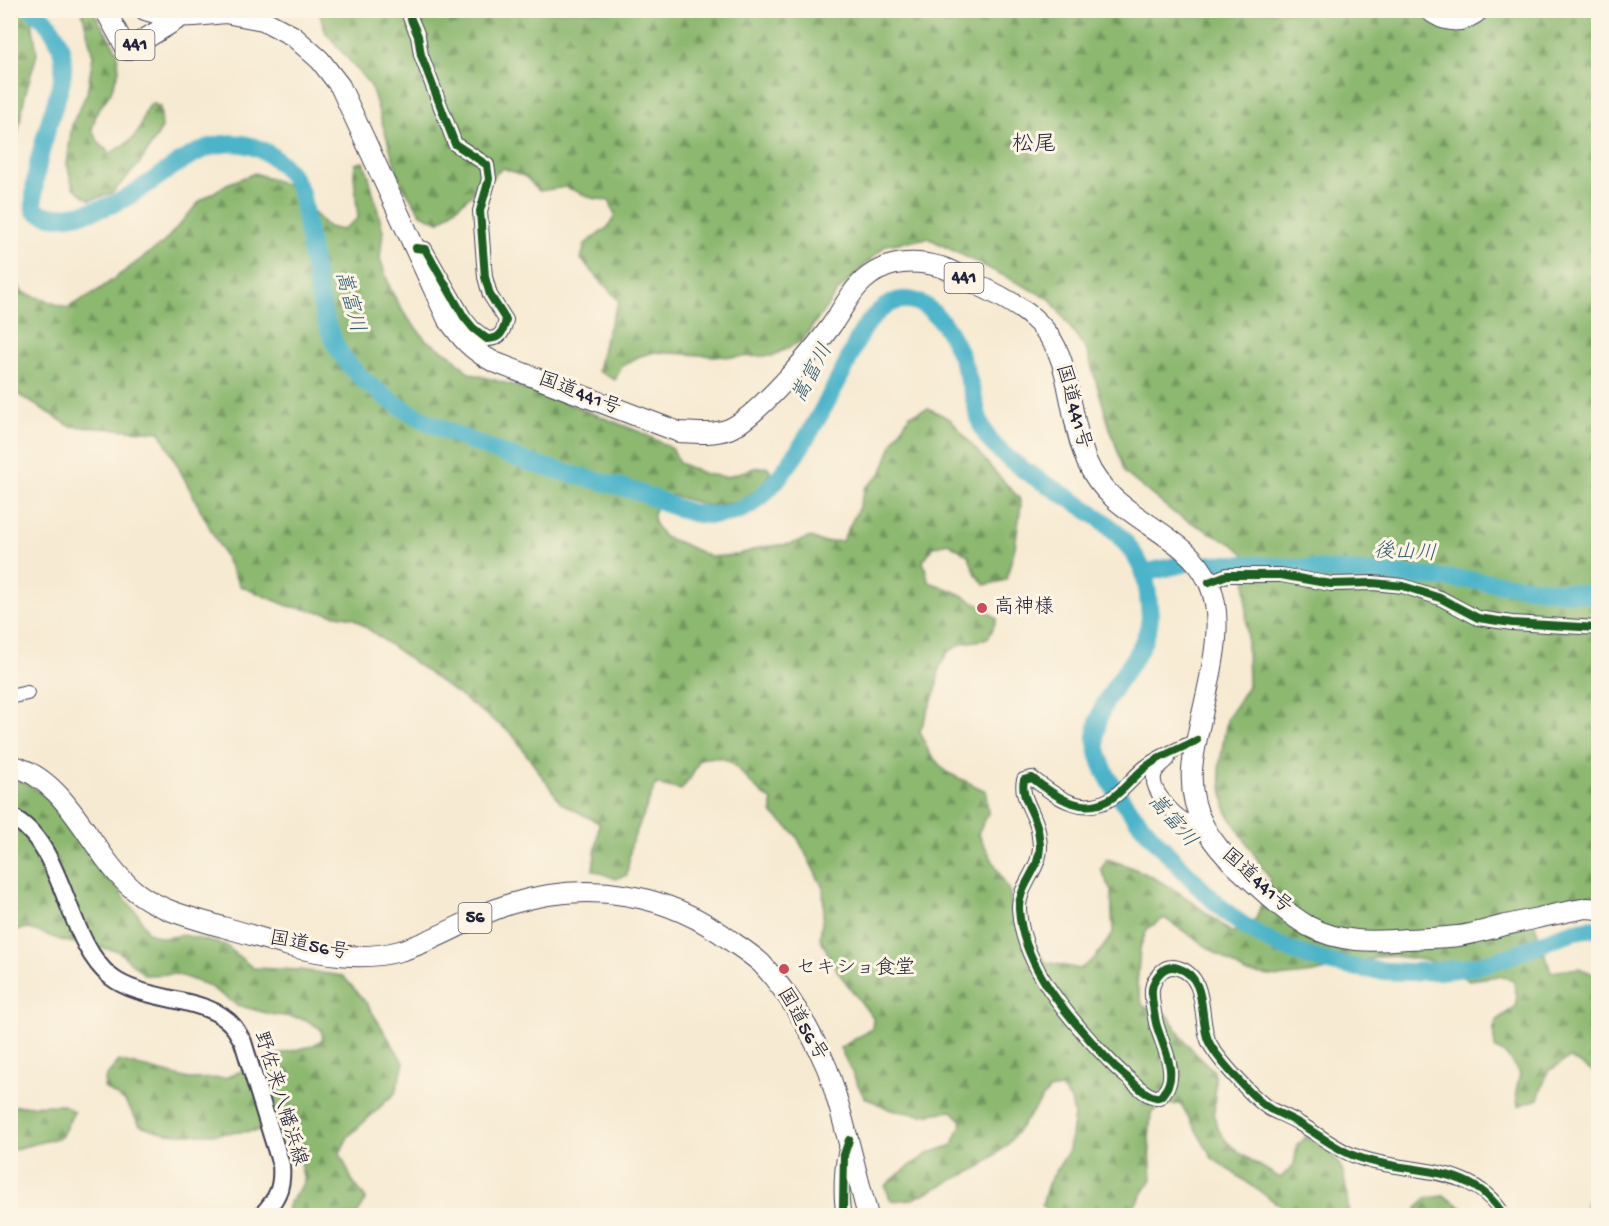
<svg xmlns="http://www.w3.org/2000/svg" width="1609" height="1226" font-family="'Gochi Hand','Klee One',sans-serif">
	<defs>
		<pattern id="forest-firs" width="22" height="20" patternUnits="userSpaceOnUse" patternTransform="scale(1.5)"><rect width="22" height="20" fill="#8cb870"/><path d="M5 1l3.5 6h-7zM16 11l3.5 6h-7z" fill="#72955d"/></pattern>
	</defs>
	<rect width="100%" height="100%" fill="#fcf5e5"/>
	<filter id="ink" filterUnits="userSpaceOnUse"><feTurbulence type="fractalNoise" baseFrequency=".0167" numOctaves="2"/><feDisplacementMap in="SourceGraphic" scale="12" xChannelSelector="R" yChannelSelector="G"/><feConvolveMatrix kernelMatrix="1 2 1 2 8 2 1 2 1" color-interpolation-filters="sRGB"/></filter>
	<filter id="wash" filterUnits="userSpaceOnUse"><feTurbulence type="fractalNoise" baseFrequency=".008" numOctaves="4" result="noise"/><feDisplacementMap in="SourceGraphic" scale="24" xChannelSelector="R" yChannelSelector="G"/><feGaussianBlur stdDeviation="1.35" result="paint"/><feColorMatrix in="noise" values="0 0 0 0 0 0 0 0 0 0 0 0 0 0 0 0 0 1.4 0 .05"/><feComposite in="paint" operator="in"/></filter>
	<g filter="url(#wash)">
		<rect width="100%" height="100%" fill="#f7ead2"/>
		<g fill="url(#forest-firs)" stroke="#576d56" stroke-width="1.5">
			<polygon points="11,10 34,11 32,21 37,54 25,95 11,168"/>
			<path d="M82,11H93L117,51L119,70L111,92L96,114L92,130L101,146L111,153C121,147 134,140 139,130C144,119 142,113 152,103L160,107L162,128L140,163L112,193L90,200L73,187L67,164L72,124L87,93L93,56Z"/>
			<path d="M319,11H1598V894L1555,900L1530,910L1551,972L1579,968L1598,976V1078L1596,1073L1570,1058L1548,1071L1538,1099L1518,1106L1516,1091L1520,1074L1507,1056L1495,1048C1492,1021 1493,1022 1515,1007L1517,996L1513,980L1499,976L1469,980L1431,961L1387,955L1314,973L1279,977L1246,973L1164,918L1147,929L1140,948L1137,985L1143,1006L1168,1015L1182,1038L1196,1054L1214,1071C1217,1087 1213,1103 1215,1118C1218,1146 1260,1165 1280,1178L1294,1165L1297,1145L1306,1137C1319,1144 1339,1157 1343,1173C1347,1186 1347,1202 1349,1215H1294L1212,1158L1181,1104L1163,1105L1151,1113L1149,1138L1152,1179L1131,1211L1121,1215H1054L1042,1205L1048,1184L1069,1150L1074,1115L1071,1100L1061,1088L1049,1090L1007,1145L980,1167L913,1199L891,1201L885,1186L900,1173L929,1153L953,1145L962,1121L952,1111L922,1115L891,1110L864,1097L840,1048L872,1029L873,1018L838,972L820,938L824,907L823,888L796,835L772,813V801C765,796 758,791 753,785C733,766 732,753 700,759L691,777L681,790L656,784L631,845L627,875L616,879L593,870L599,823L561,803L512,734L353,618L288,606L240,586L160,432L70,426L11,390L10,269L22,292L67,308L97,291L163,243L200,201L227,184L255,173L287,185L328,227L342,230L358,218L354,175L355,164L363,162L368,173L383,231L380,258L391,291L406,316L426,340L452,356L469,373L538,392L640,432L673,449L679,463L705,474L726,477L754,468L768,467L771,472L760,487L739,502L708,506L672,495L654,510V523L664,537L683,544L711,557L737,555L762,547L790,544L811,537L822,542L842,541L859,507L865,488L881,474L894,440L910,415L928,408L950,419L995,472L1019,498L1021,505L1015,547L1006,580L985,585L976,574L968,555L948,543L933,547L923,561L929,582C955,591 977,601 997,619L989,637L982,640L963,643L948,652L939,668L936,690L920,731L929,753L946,772L986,791L988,814L978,833L1010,893L1014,922L1046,962L1080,969L1096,957L1113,933L1111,891L1101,869L1107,859C1159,874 1191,900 1232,933L1256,919L1270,879L1226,811L1219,769L1227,719L1248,686L1245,555L1234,545L1174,513L1125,473L1108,422L1087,351L1050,299L928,238L886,245L838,291L802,341L772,356L732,357L655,352L640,356L623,365L615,380L598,371L605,338L619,301L581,259L585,244L608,227L615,216L610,201L592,198L566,187L539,191L526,177L503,168L439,222L421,214L400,181L371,86L326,33Z"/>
			<path d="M11,779L25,782L51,801L82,845L139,916L148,933L163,938L184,935L225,945L253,968L300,970L343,976L367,1004L404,1063L395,1093L348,1137L340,1153L352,1180L366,1199L357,1215H287L288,1205L304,1182L298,1148L284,1129C245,1131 206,1137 167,1133C158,1132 149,1128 140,1125L125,1101L104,1088L106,1076L119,1061L189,1079L225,1078L283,1053L312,1046L323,1039L321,1029L305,1019L270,1014L237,1005L207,985L176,974L145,975L118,951L64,941L27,928L11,932Z"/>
			<polygon points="64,1105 74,1112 61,1137 11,1150 11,1106"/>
			<path d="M1598,1190V1215H1585C1586,1204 1588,1195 1598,1190Z"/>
			<polygon points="1444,1196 1469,1212 1472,1215 1418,1215 1417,1208 1426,1198"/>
			<polygon points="136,1206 145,1215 93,1215"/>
		</g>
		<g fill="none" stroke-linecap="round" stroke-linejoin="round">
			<g stroke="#4bb4c9" stroke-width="18">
				<path d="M33,10C50,23 61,39 63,60C65,76 58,95 53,110C43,143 32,176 34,210C49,219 61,217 79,214C94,211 111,206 124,199C170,174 216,118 272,156C284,165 296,179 301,193C304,204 305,217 307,228C314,266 318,309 335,344C366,405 472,444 534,464C568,474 603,481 637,492C656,498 674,508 693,513C711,517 734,515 750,505C788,479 823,410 844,369C851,356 856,339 865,327C880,306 901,291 925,306C953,325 966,367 974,399C978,415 980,429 991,442C1036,492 1114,505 1143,571C1145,578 1147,587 1148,594C1148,599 1150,613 1150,618C1145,663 1098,690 1096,735C1094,775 1142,826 1168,854C1190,876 1211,901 1236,920C1305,972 1416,984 1498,960C1532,950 1563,929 1598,928"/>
				<polyline points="1209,564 1244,564 1471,580 1598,596"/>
				<polyline points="1143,573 1184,564"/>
			</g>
		</g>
	</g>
	<g filter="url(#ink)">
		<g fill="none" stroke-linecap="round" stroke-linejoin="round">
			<defs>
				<g id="minor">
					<path d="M407,10L418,36L421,55L455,144L487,165L489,179L480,211L485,277L490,295L506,320C503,333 500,339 487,339L473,328L464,317L425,249L418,248"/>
					<path d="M1424,10C1445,28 1464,28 1484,10"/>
					<polyline points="1209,582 1227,575 1281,575 1331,584 1373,583 1403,586 1440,598 1478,618 1512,623 1598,628"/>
					<polyline points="10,697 27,693"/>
					<path d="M1197,740C1181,749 1162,754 1147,766C1135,775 1125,789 1112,798C1081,817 1056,796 1032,778L1024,780C1020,796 1033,811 1037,826C1039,832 1039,839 1040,845C1041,869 1018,886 1019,909C1022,960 1058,1004 1090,1040C1102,1053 1114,1067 1128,1078C1135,1084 1146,1096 1156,1097C1161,1098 1162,1095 1164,1092C1180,1074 1161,1043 1156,1023C1154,1013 1151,998 1152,989C1153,982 1156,977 1161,972C1166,967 1172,966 1178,968C1208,977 1199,1017 1208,1040C1215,1057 1254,1099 1270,1109C1280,1114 1291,1118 1300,1124C1318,1134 1335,1149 1355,1156C1406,1176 1471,1160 1504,1216"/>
					<path d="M1168,759C1165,763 1157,768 1155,773C1148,789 1174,815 1187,822C1191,824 1197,824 1201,825"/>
					<path d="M844,1216C840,1197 841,1164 847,1146"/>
				</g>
				<path id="major" d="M10,816C65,843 65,940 111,977C144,1003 208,995 233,1026C237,1031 240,1037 243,1042L281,1165C283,1188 277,1199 261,1216"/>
				<g id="highway">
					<polyline points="105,10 127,50 181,17"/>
					<path d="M145,10L168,17L195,16L225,13L263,20L293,36L320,60L340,86L447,318C462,339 471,350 494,362L679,432C695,433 713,435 729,429C756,418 813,351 831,326C838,316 844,305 851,295C872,264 905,257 941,267C954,271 968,280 980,286C1020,305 1053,324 1064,370C1072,401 1075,433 1087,462C1111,519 1187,531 1209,583C1232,634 1196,716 1192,770C1189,812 1210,843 1240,870C1262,890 1283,911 1308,926C1340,943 1372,942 1407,939C1424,938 1442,938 1458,936C1473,934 1487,930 1501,926C1530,920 1558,913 1587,908L1598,909"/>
					<path d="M10,765C70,779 90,855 135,891C160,911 193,918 223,927C245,933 267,940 289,946C325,955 364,961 400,951C439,940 472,916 510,904C588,880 668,892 734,943C743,949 753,956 761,963C789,993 811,1031 827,1068C832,1080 835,1094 839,1106C849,1142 858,1179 868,1216"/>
				</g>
			</defs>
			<use href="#minor" stroke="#424052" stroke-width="16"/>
			<use href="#major" stroke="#424052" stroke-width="20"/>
			<use href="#highway" stroke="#424052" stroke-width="22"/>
			<use href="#minor" stroke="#fff" stroke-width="14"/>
			<use href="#major" stroke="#fff" stroke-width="16"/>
			<use href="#highway" stroke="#fff" stroke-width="20"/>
			<defs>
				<g id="cycleway">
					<path d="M407,10L418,36L421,55L455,144L487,165L489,179L480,211L485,277L490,295L506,320C503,333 500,339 487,339L473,328L464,317L425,249L416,248"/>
					<polyline points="1209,582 1227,575 1281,575 1331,584 1373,583 1403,586 1440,598 1478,618 1512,623 1598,628"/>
					<path d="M1197,740C1181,749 1162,754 1147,766C1135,775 1125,789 1112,798C1081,817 1056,796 1032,778L1024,780C1020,796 1033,811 1037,826C1039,832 1039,839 1040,845C1041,869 1018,886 1019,909C1022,960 1058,1004 1090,1040C1102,1053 1114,1067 1128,1078C1135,1084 1146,1096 1156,1097C1161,1098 1162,1095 1164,1092C1180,1074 1161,1043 1156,1023C1154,1013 1151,998 1152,989C1153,982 1156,977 1161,972C1166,967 1172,966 1178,968C1208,977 1199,1017 1208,1040C1215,1057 1254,1099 1270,1109C1280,1114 1291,1118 1300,1124C1318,1134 1335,1149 1355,1156C1406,1176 1471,1160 1504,1216"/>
					<polyline points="844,1216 843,1208 844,1155 849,1140"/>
				</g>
			</defs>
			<use href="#cycleway" stroke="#fcf5e5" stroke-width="11"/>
			<use href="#cycleway" stroke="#1b5e20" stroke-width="8"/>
		</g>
	</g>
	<g fill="#d1495b" stroke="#fcf5e5" stroke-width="2">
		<circle cx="982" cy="608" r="6"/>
		<circle cx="784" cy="969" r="6"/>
	</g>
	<g text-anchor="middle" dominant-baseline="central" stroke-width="6" stroke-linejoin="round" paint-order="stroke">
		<g fill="#fcf5e5" stroke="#63616e" stroke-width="1.5">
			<rect x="115.5" y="30" width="39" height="30" rx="4.5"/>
			<rect x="944.5" y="263" width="39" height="30" rx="4.5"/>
			<rect x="458.5" y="903" width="33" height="30" rx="4.5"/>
		</g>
		<g font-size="18" font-weight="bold" fill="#22223b">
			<text x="135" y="45">441</text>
			<text x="964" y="278">441</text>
			<text x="475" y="918">56</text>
		</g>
		<g font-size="20" fill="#22223b" stroke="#fcf5e5">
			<text transform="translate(579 395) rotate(21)">国道441号</text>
			<text transform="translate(1072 407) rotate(75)">国道441号</text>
			<text transform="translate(1256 882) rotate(42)">国道441号</text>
			<text transform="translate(309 947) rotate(11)">国道56号</text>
			<text transform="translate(801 1025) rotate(60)">国道56号</text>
			<text transform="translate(279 1099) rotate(73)">野佐来八幡浜線</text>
		</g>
		<g font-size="20" fill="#22223b" stroke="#fcf5e5" text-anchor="start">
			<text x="994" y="608">高神様</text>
			<text x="796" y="969">セキショ食堂</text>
		</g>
		<g font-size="21" font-style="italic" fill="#325c74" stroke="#fcf5e5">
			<text transform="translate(348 302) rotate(75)">嵩富川</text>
			<text transform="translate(814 374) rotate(-62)">嵩富川</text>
			<text transform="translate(1405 554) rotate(3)">後山川</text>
			<text transform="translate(1171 822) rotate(49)">嵩富川</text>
		</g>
		<g font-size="22" fill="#22223b" stroke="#fcf5e5">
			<text x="1034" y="146">松尾</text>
		</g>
	</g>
	<rect width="1609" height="1226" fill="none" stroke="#fcf5e5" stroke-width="36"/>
</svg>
